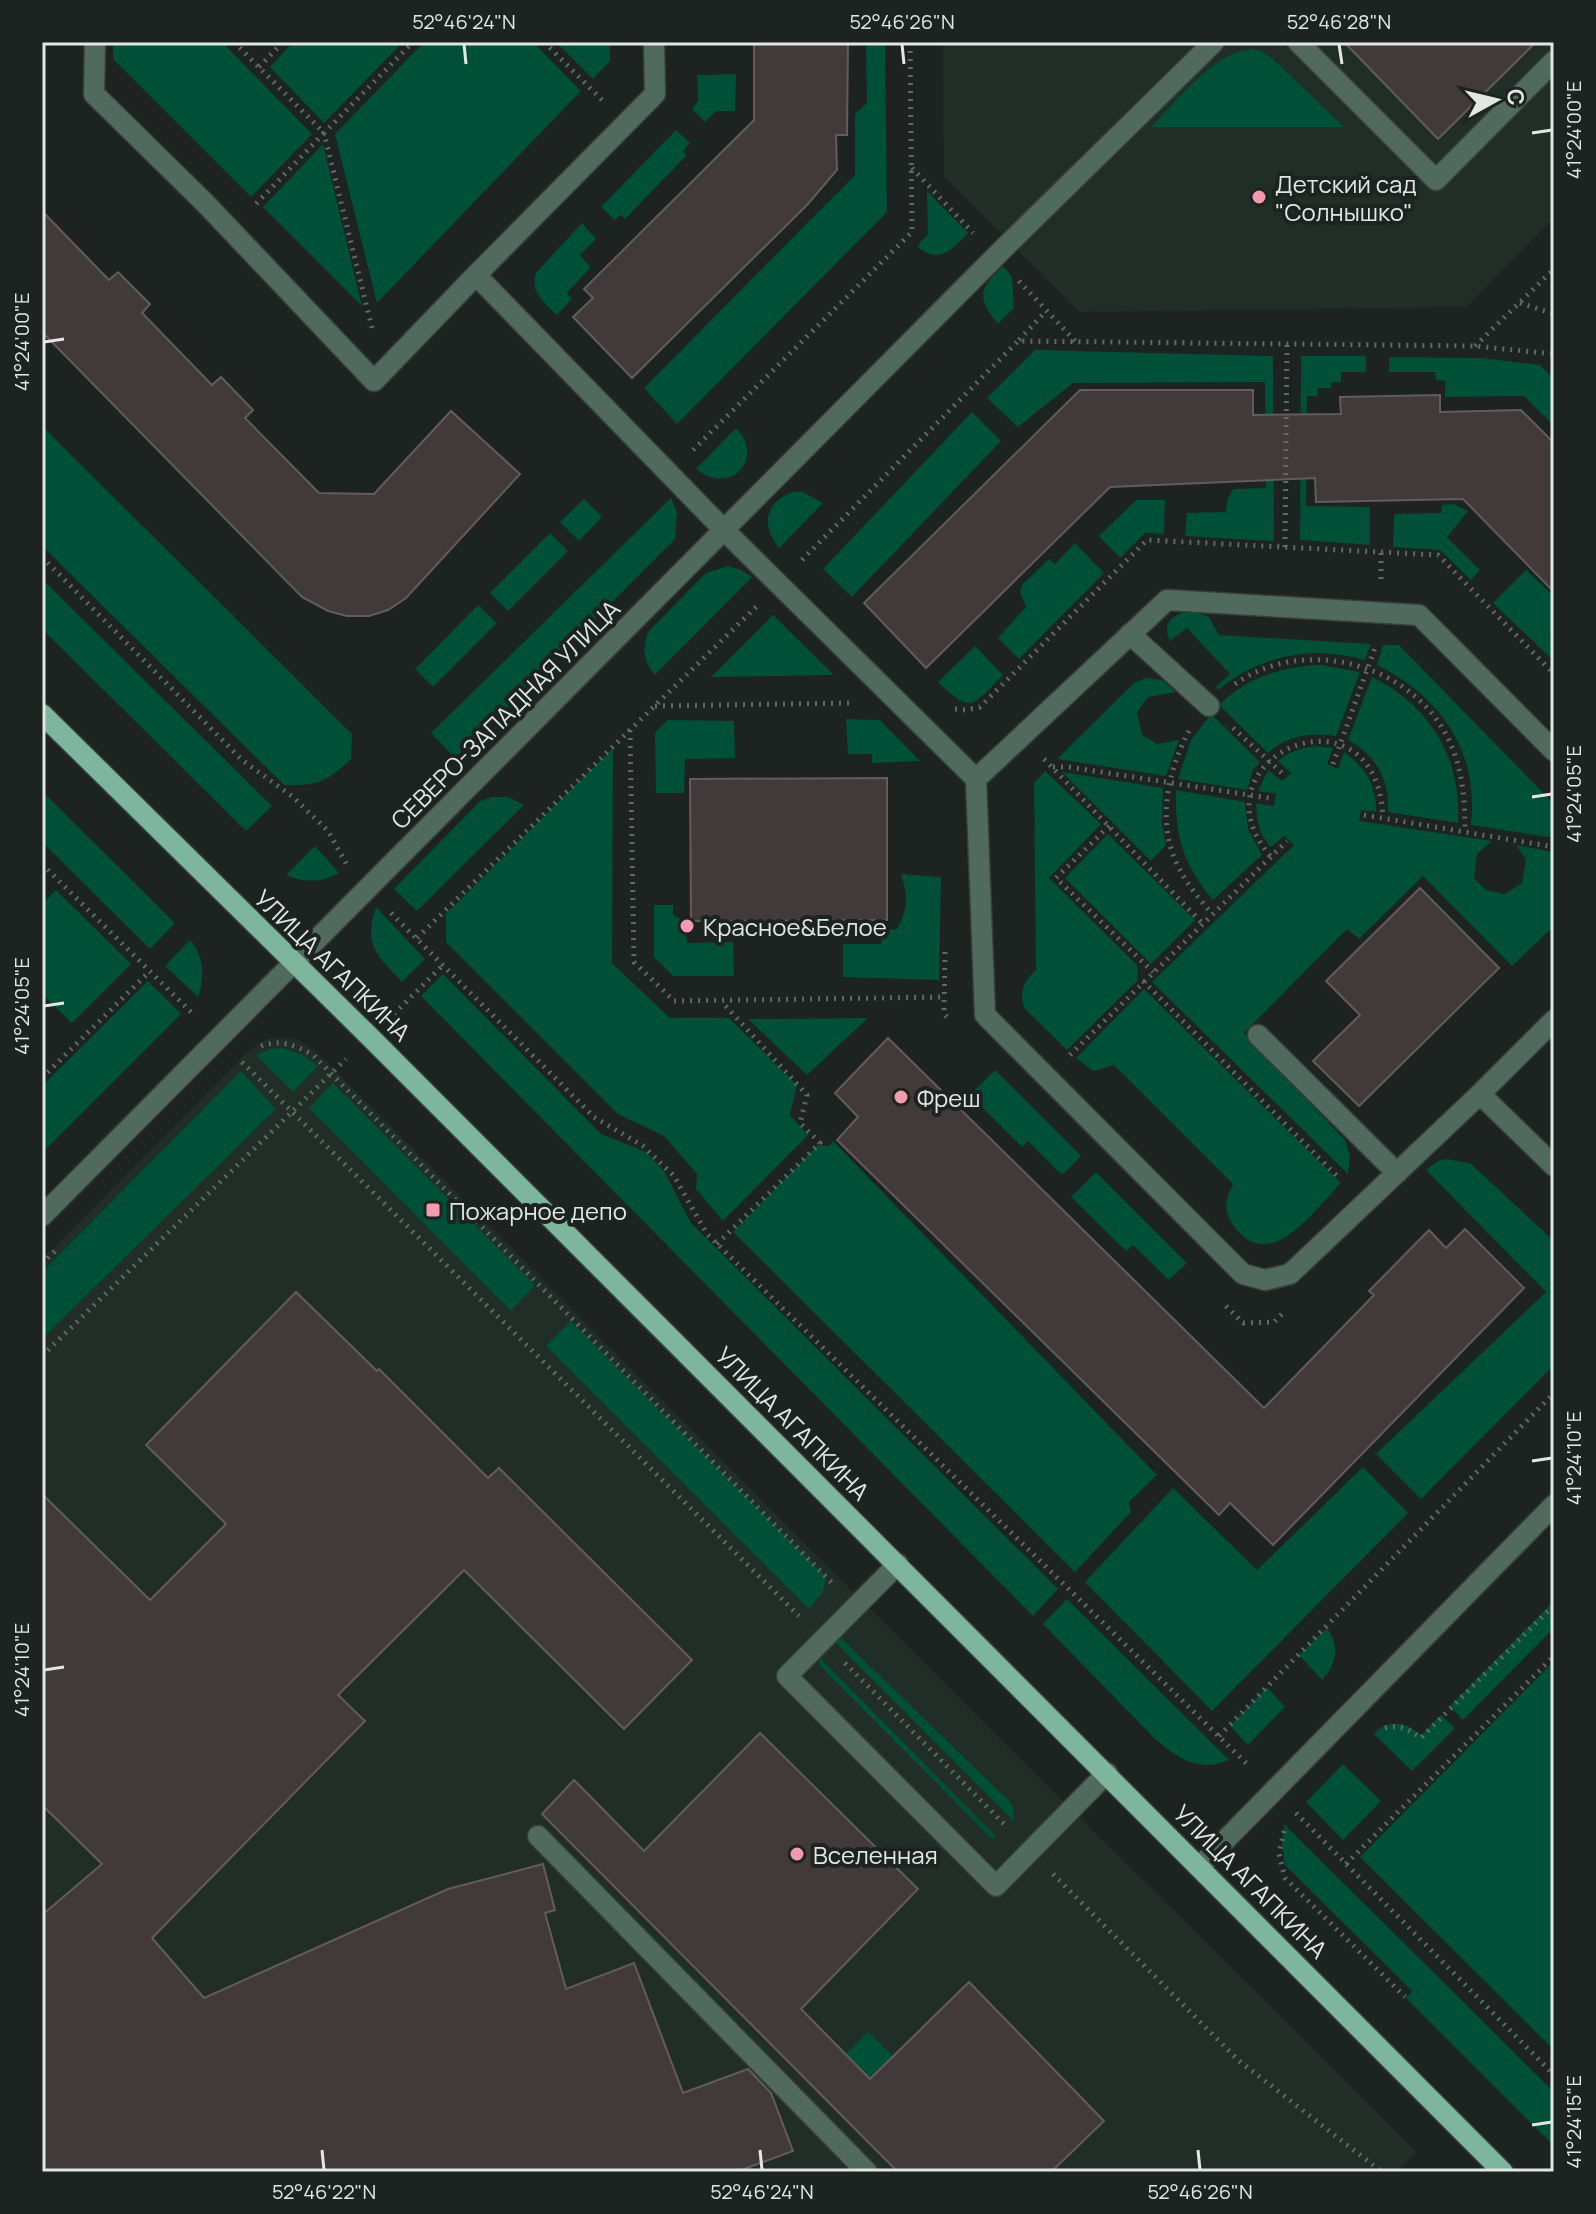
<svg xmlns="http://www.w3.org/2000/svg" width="1596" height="2214" font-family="Manrope,sans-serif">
	<rect width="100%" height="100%" fill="#1c2320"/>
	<g fill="#202e27">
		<polygon points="943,42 1554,42 1554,218 1466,307 1079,312 944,176"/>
		<polygon points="280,1037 299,1040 314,1049 822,1561 1417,2152 1397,2172 42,2172 42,1259 252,1048 267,1039"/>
	</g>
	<g fill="#005037">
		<polygon points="113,42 222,42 312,134 251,197 113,59"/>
		<polygon points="293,42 403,42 324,123 270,67"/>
		<polygon points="424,42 533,42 581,91 377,303 335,134"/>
		<polygon points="556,42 610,42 610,61 593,79"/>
		<polygon points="866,42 885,42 887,212 677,424 644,388 855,175 855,114 867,103"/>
		<path d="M1252,49L1261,51L1273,59L1344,127H1151C1177,101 1214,51 1252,49Z"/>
		<polygon points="736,74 735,111 716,111 705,122 692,109 698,101 697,75"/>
		<polygon points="676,130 690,143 683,151 687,155 625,219 621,215 615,220 601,207"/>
		<polygon points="323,144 362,306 263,207"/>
		<path d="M927,191L968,233C952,250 938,265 917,246L928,234Z"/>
		<path d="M582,223L596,239L580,255L591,267L567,293L572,299L557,315C544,303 530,292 536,273Z"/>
		<path d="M1003,266L1012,277L1014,308L998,324C976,298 979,288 1003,266Z"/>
		<polygon points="1035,350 1273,356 1274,541 1185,536 1187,513 1226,512 1227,500 1233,489 1266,488 1265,382 1073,383 1018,427 987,398"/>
		<polygon points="1301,356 1366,356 1366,372 1341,372 1341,382 1331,382 1331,388 1318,388 1318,396 1307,396 1306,506 1370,507 1370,545 1300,540"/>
		<polygon points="1389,357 1481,358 1540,365 1554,379 1554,426 1524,396 1445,397 1445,381 1436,380 1435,372 1389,372"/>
		<polygon points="972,412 1001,441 852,597 823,569"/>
		<path d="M42,426L352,734L351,759C327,782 318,786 284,785L42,546Z"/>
		<path d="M736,428C766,458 730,497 696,469Z"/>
		<path d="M794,492H803L823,503L779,548C761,526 764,501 794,492Z"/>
		<polygon points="671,498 677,512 675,539 456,759 431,733"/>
		<polygon points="584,499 602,517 579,541 560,522"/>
		<polygon points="1136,500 1165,500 1164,534 1145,533 1120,558 1099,536"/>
		<polygon points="1453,504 1468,511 1447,537 1480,570 1471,580 1440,550 1393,547 1394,514 1441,513 1442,505"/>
		<polygon points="550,533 568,551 508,611 490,593"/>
		<polygon points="1075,543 1104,573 1019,659 998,638 1026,607 1020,592 1022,585 1049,559 1055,564"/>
		<path d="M728,566L741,570L752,577L655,675C643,661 642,649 648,632L706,573Z"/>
		<polygon points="1526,570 1554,596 1554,634 1549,639 1554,644 1554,661 1493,603"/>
		<polygon points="42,579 272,806 246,831 42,629"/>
		<polygon points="478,605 497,623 433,687 415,669"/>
		<path d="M1194,611L1209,617L1219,635L1371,644L1365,660C1311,645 1261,655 1218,690L1216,687L1230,674L1187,628L1170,641C1160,621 1176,612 1194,611Z"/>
		<polygon points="773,615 834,675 711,677"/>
		<path d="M1383,645H1399L1554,804V838L1471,825C1479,751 1441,697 1377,665Z"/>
		<path d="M975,646L1003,675C972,706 972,715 938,682Z"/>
		<path d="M1321,665L1360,672L1336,736C1312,732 1286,736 1268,753L1219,705C1247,677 1283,666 1321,665Z"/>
		<path d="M1372,677C1430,705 1462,759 1458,823L1388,812C1390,781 1376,755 1348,740Z"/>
		<polygon points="1146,678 1162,680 1176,692 1148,697 1137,712 1142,735 1158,744 1179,740 1166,776 1057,759 1134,683"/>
		<polygon points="1211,714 1260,762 1253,770 1247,790 1178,779 1191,740"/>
		<polygon points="846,719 880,720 920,761 872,763 872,754 848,754"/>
		<polygon points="667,720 734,721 735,758 685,759 684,793 656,793 655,733"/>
		<path d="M1316,746L1333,748L1327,764L1338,769L1344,752C1365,767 1377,785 1376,812L1361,810L1359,821L1492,841L1477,854L1474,878L1486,890L1504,894L1522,883L1526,859L1516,845L1554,852V926L1512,966L1423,876L1359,939L1347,929L1244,1033L1345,1140L1350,1156L1348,1174L1152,982L1294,845L1284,836L1271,847C1258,833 1257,821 1256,803L1274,806L1276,794L1258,791L1268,770L1282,781L1291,773L1278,761C1289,751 1302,748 1316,746Z"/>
		<polygon points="613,748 612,963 670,1018 729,1018 797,1085 790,1115 808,1135 723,1221 696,1189 697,1174 664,1136 618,1114 446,942 446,914"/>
		<path d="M1045,771L1101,824L1049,878L1137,965L1138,980L1067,1050L1025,1009C1018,992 1024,981 1036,970L1034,783Z"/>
		<polygon points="1062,772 1163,788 1162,825 1166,845 1151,861"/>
		<path d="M1176,790L1245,802L1248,829L1262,855L1213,900C1183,864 1175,837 1176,790Z"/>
		<polygon points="42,791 175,923 150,949 42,842"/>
		<polygon points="492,797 508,797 524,805 417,911 394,889 480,801"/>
		<polygon points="1108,834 1195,920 1151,964 1065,878"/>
		<path d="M315,846L339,873C322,883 304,883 286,875Z"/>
		<path d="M901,874L941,877L939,980L843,977V944H881L883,929L896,930C908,912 908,895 901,874Z"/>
		<polygon points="56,890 131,964 72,1023 42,994 42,904"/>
		<polygon points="654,905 673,905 673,915 685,921 687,943 733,942 734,976 673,976 654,957"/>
		<path d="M376,907L425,959L402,982C377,956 363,944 376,907Z"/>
		<path d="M190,940C204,955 205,978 198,997L165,966Z"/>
		<polygon points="443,974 601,1134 646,1152 664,1171 691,1223 1058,1589 1033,1616 421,996"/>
		<polygon points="148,981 181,1014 42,1153 42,1086"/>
		<path d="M1144,989L1341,1183C1314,1210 1270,1277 1233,1225C1223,1210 1225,1199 1233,1184L1114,1065L1093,1071L1076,1058Z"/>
		<polygon points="868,1018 807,1075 748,1019"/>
		<polygon points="283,1048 303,1055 318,1066 293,1092 256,1055 270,1049"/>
		<polygon points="995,1070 1081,1156 1062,1175 1028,1141 1022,1147 970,1095"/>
		<polygon points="241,1071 276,1109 42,1339 42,1272"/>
		<polygon points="333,1083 535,1285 511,1311 309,1108"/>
		<polygon points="833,1141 1157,1475 1129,1502 1131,1512 1075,1572 733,1232 818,1145 829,1146"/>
		<polygon points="1445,1159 1470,1163 1554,1241 1554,1365 1421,1499 1376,1454 1546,1292 1426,1170 1438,1161"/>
		<polygon points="1096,1172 1187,1263 1169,1280 1133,1245 1126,1251 1071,1197"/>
		<polygon points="571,1321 826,1577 823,1592 809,1609 546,1346"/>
		<polygon points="1363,1467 1408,1513 1212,1711 1085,1582 1173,1488 1257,1570"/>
		<path d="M1067,1599L1229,1760C1199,1773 1179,1759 1156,1740L1043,1624Z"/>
		<polygon points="1550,1605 1554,1609 1554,1628 1463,1720 1450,1706"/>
		<path d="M1327,1628C1340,1647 1337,1663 1322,1680L1299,1655Z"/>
		<polygon points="842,1639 1009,1801 1013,1806 1014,1821 834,1641"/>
		<polygon points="819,1657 997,1837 991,1838 820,1666"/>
		<polygon points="1554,1661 1554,2050 1360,1857"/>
		<polygon points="1267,1687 1285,1707 1248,1745 1230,1726"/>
		<path d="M1441,1715L1455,1728L1412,1771L1374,1734C1388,1718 1406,1722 1421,1735Z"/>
		<polygon points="1343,1764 1381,1801 1343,1840 1306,1802"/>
		<polygon points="1284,1824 1554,2092 1554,2146 1406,1998 1412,1991 1285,1865 1282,1845"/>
		<polygon points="868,2032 1015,2172 962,2172 846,2054"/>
	</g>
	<g fill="#41393a" stroke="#645b5d" stroke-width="2">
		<polygon points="754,42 848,42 847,135 836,135 837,170 807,205 632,378 573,317 593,298 584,289 754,120"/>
		<polygon points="1344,42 1536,42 1438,139"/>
		<polygon points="42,211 109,280 118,272 150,304 142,313 212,385 221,377 253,410 245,418 319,493 374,494 451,411 520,474 406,598 388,610 369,616 347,616 328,611 302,597 42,332"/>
		<polygon points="1080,390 1253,390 1253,415 1341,414 1340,397 1440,395 1440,412 1521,410 1554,443 1554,592 1463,499 1316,502 1315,478 1110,487 926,668 864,603"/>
		<polygon points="887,778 887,920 691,921 690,779"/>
		<polygon points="1420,888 1499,968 1359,1106 1313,1061 1360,1015 1326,981"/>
		<polygon points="888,1038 1264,1408 1374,1295 1369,1291 1429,1230 1446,1248 1465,1229 1524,1288 1273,1545 1230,1503 1219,1515 837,1140 858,1117 835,1093"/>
		<polygon points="296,1292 377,1371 379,1369 488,1478 499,1468 692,1660 624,1729 464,1570 338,1695 365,1721 152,1938 204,1998 448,1889 543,1864 555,1910 545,1913 566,1989 634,1963 683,2093 748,2069 771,2093 793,2151 736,2172 42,2172 42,1915 102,1864 42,1805 42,1494 150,1600 226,1524 146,1445"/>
		<polygon points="760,1733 918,1889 801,2009 870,2079 969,1982 1104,2121 1051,2172 898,2172 542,1814 574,1780 644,1851"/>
	</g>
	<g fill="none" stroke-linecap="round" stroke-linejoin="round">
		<defs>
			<g id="minor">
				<polyline points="95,42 94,94 206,204 374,381 476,275"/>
				<polyline points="654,42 655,94 476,275 724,530 976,779"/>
				<polyline points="1298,42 1436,180 1554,61"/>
				<polyline points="1130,634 1209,706"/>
				<polyline points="1554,751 1419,615 1167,600 976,779 985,1015 1243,1274 1265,1280 1290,1274 1480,1094 1554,1020"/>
				<polyline points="1258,1035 1397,1173"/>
				<polyline points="1480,1094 1554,1166"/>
				<polyline points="42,1216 1004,248 1214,42"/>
				<polyline points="898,1564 787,1676 996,1886 1107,1773"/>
				<polyline points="538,1836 867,2172"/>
				<polyline points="1200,1866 1554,1505"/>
			</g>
			<polyline id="major" points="42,714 370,1037 1503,2172"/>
		</defs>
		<use href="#minor" stroke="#383e3b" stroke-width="23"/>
		<use href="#major" stroke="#383e3b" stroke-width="23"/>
		<g stroke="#626865" stroke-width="5" stroke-dasharray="2 6" stroke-linecap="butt">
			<polyline points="234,42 324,133 255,205"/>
			<polyline points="544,42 602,100"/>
			<polyline points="259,67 283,42"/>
			<polyline points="912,168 973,233"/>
			<polyline points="1019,281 1075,341"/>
			<polyline points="1520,303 1554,314"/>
			<polyline points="372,328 324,133 413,42"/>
			<polyline points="1019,340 1046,311"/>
			<polyline points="1475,346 1554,269"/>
			<polyline points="693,450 912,232 910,42"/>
			<polyline points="1285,547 1287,344"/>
			<polyline points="42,557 242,760 293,797 328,831 347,865"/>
			<polyline points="802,560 1018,341 1475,346 1554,354"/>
			<polyline points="1381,579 1381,552"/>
			<path d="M1235,684C1301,637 1404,661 1444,731C1462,762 1465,796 1465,831"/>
			<polyline points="655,706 849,703"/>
			<polyline points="955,709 966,710 980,707 1147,540 1438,555 1554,674"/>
			<polyline points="1233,728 1282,773"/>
			<polyline points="630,730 634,962 674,1001 945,997"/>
			<path d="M1189,731C1168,770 1157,820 1176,862C1185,882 1198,897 1211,913"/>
			<polyline points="1044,759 1202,923"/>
			<polyline points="1333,764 1376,645"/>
			<polyline points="1053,767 1069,767 1269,798"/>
			<polyline points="1364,815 1554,847"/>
			<polyline points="1109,826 1056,878 1153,972"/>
			<path d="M1270,856C1187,757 1377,676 1383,818"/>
			<polyline points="42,864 195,1016"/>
			<polyline points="391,913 594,1117 643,1146 674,1176 707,1234 1249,1766"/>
			<polyline points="417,938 757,606"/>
			<polyline points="945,952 944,1014 950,1020"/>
			<polyline points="1143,981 1340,1179"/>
			<polyline points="394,1014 444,964"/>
			<path d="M261,1046C281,1039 294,1045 313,1055L833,1584"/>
			<polyline points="1070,1055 1287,841"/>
			<polyline points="242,1062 799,1616"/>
			<polyline points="42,1078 150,971"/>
			<polyline points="717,1244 820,1143 800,1123 807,1095 722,1002"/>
			<polyline points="42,1264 58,1248"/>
			<polyline points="1226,1306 1243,1323 1274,1322 1285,1311"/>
			<polyline points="42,1356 346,1059"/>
			<polyline points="845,1663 1007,1827"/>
			<path d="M1385,1728C1400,1724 1409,1730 1421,1738L1554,1605"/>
			<polyline points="1219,1736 1554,1393"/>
			<polyline points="1296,1813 1554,2075"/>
			<polyline points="1284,1831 1279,1854 1285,1878 1405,1997"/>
			<polyline points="1346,1864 1554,1656"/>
			<polyline points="1053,1874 1238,2060 1382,2172"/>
		</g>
		<use href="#minor" stroke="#506b5e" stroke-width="20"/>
		<use href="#major" stroke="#7db69c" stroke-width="20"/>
	</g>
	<path fill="none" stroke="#e2e7e4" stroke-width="3" d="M464,44L466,64M902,44L904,64M1339,44L1342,64M1532,133L1552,130M44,342L64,339M1532,797L1552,794M44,1006L64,1003M1532,1461L1552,1458M44,1670L64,1667M1532,2125L1552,2122M322,2150L324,2170M760,2150L762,2170M1198,2150L1200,2170"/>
	<g fill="#f29aae" stroke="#1c2320" stroke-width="3">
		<circle cx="1259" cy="197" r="8"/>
		<circle cx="687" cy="926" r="8"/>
		<circle cx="901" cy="1097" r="8"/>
		<rect x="425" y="1202" width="16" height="16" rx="4"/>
		<circle cx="797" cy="1854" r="8"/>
	</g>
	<g text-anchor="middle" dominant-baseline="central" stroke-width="8" stroke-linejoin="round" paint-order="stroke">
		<g font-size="24" fill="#e2e7e4" stroke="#1c2320" text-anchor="start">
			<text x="1275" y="183">Детский сад<tspan x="1275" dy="28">"Солнышко"</tspan></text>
			<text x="703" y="926">Красное&amp;Белое</text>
			<text x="917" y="1097">Фреш</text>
			<text x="449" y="1210">Пожарное депо</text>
			<text x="813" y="1854">Вселенная</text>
		</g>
		<g font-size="24" fill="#e2e7e4" stroke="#1c2320">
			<text transform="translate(505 714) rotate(-45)">СЕВЕРО-ЗАПАДНАЯ УЛИЦА</text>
			<text transform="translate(333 965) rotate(44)">УЛИЦА АГАПКИНА</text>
			<text transform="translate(793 1423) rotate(45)">УЛИЦА АГАПКИНА</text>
			<text transform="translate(1251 1881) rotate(45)">УЛИЦА АГАПКИНА</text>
		</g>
	</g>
	<rect width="1596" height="2214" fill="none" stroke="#1c2320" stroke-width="88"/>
	<g transform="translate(1496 100) rotate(82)" stroke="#1c2320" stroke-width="6" paint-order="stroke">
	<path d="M0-6L14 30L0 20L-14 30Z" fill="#e2e7e4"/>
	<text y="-12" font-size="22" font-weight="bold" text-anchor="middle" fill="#e2e7e4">С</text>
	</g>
	<rect x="44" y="44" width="1508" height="2126" fill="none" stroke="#e2e7e4" stroke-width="3"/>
	<g font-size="20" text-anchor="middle" fill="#e2e7e4">
		<text x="464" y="29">52°46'24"N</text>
		<text x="902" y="29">52°46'26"N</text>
		<text x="1339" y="29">52°46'28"N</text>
		<text transform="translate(1574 130) rotate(-90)" y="7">41°24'00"E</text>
		<text transform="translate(22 342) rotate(-90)" y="7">41°24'00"E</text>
		<text transform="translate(1574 794) rotate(-90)" y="7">41°24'05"E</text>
		<text transform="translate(22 1006) rotate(-90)" y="7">41°24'05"E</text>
		<text transform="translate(1574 1458) rotate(-90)" y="7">41°24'10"E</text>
		<text transform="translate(22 1670) rotate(-90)" y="7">41°24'10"E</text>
		<text transform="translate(1574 2122) rotate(-90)" y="7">41°24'15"E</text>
		<text x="324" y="2199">52°46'22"N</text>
		<text x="762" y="2199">52°46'24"N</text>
		<text x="1200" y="2199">52°46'26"N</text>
	</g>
</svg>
